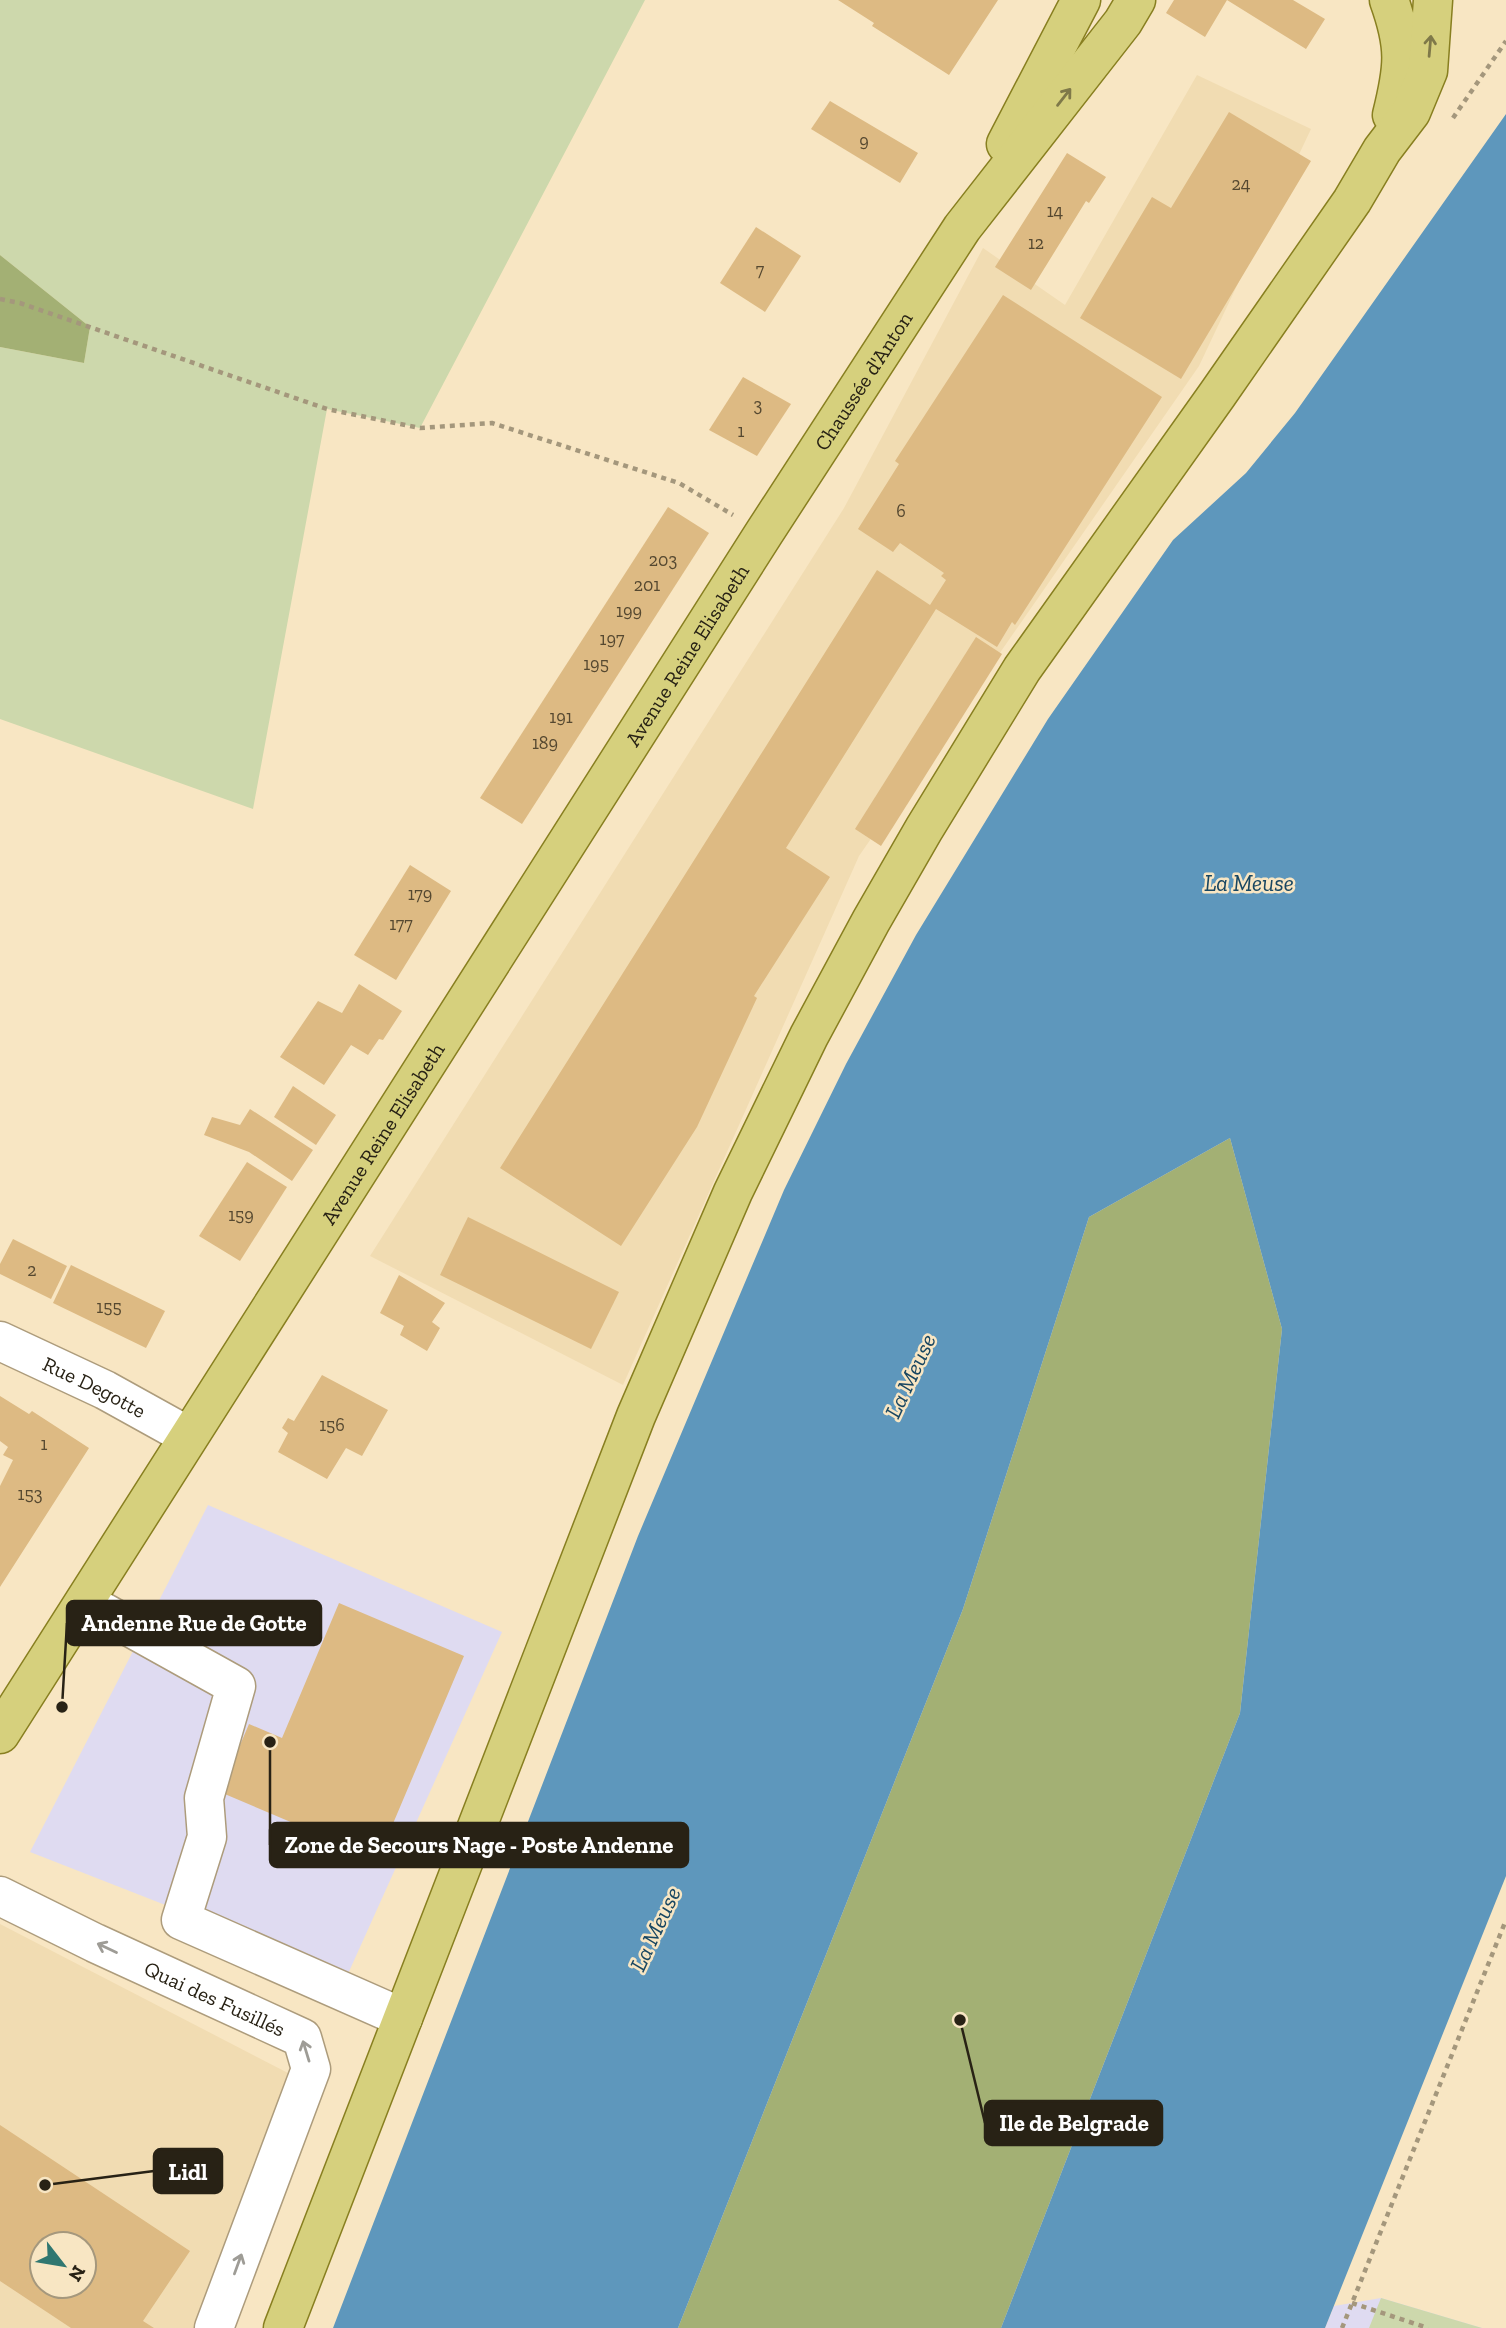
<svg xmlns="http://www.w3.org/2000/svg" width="1506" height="2328" font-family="'Zilla Slab',serif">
	<rect width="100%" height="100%" fill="#f8e6c3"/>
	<g fill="#f1dcb2" fill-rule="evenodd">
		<polygon points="1197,75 1311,129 1199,366 859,856 623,1385 370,1256 844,508 983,248 1065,305"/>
		<path d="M0,1924L288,2073L195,2328H0ZM42,2244H84V2286H42Z"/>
	</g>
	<g fill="#dfdbf1">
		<polygon points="208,1505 502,1632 347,1976 30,1852"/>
		<polygon points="1381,2298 1482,2328 1325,2328 1334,2306"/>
	</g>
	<g fill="#cdd8ac">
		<polygon points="0,0 645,0 420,428 327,409 253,809 0,719 0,347 84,363 90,327 0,255"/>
		<polygon points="1381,2298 1482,2328 1369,2328"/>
	</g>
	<g fill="#a3b074">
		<polygon points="0,255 90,327 84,363 0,347"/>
		<polygon points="1230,1138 1282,1329 1240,1713 1001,2328 678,2328 963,1609 1089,1217"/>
	</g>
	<polygon fill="#5e97bc" points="1506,114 1506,1876 1325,2328 1001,2328 1240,1713 1282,1329 1230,1138 1089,1217 963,1609 678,2328 333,2328 638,1536 784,1190 846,1064 916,935 1048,719 1173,540 1246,473 1295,413"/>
	<g fill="#ddba83" fill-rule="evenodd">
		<polygon points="838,0 998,0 949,75 872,26 874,23"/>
		<polygon points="1174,0 1293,0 1325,19 1306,49 1227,0 1205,37 1166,13"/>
		<polygon points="830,101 918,153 900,183 811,129"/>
		<polygon points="1229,112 1311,161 1181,379 1080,318 1152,197 1171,208"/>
		<polygon points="1067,153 1106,177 1089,203 1086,201 1031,290 995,267"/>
		<polygon points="756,227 801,256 765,312 720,283"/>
		<polygon points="1003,295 1162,397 1015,625 1012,622 997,647 936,609 786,848 830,877 754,996 757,998 697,1127 621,1246 500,1168 877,570 930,605 946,580 941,576 944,573 900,543 893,552 858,529 899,464 895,461"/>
		<polygon points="743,377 791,404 757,456 709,430"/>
		<polygon points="668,507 709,533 522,824 480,798"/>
		<polygon points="976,637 1002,654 881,846 855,829"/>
		<polygon points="410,865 451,891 396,980 354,955"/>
		<polygon points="359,984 402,1011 383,1040 379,1039 368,1055 351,1045 324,1085 280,1057 318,1001 342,1013"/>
		<polygon points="293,1086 336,1115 316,1145 274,1117"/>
		<polygon points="250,1109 313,1150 292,1181 249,1152 204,1135 212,1117 240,1125"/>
		<polygon points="247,1162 287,1187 240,1261 199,1236"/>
		<polygon points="468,1217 619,1292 591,1349 440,1275"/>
		<polygon points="13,1239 67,1266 51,1299 0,1274 0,1264"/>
		<polygon points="71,1265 165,1311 146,1348 53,1303"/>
		<polygon points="399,1275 445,1303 432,1322 440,1328 427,1351 400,1335 404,1326 380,1313"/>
		<polygon points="322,1375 388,1410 362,1456 346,1448 327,1479 278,1452 288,1433 282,1428 288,1418 294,1421"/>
		<polygon points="0,1396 29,1414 32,1411 89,1448 0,1587 0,1486 13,1460 3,1455 8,1447 0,1441"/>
		<polygon points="339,1603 464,1656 378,1859 220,1792 249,1724 282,1738"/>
		<path d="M0,2125L190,2251L143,2321L154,2328H71L0,2281ZM42,2244H84V2286H42Z"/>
	</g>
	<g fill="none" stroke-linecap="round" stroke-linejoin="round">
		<defs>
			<g id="minor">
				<path id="s1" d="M0,1341L105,1390L188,1436"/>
				<polyline points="85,1602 236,1686 204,1798 207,1837 181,1920 403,2018"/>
				<path id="s2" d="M0,1896L95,1943L302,2038L311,2069L214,2328"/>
			</g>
			<g id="major">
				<path d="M1389,0C1406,47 1404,67 1392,115"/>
				<polyline points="1006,144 1081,0"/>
				<path id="s3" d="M0,1734L764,533L962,228L1123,22L1136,0"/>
				<polyline points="283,2328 636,1416 733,1192 809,1036 871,921 924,829 1022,669 1217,395 1352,201 1382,150 1411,112 1428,71 1433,0"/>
			</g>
		</defs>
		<use href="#minor" stroke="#ad9c7c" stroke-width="41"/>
		<use href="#major" stroke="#887f20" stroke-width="41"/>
		<g stroke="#a4977c" stroke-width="4.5" stroke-dasharray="5 5" stroke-linecap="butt">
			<polyline points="1453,118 1506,41"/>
			<polyline points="0,299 20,303 327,409 420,428 492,423 679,483 733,515"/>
			<polyline points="1352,2303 1428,2328"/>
			<polyline points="1342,2328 1506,1920"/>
		</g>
		<use href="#minor" stroke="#fff" stroke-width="38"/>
		<use href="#major" stroke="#d6d07d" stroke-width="38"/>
	</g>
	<defs><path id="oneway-shaft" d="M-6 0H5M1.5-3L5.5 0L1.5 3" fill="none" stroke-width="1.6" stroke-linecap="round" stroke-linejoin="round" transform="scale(1.75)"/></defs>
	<g stroke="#7f7949">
		<use href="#oneway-shaft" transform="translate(1430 46) rotate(-85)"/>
		<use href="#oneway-shaft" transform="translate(1064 97) rotate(-52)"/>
	</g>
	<g stroke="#9e9c96">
		<use href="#oneway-shaft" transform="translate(107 1948) rotate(-155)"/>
		<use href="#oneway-shaft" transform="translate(306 2051) rotate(-107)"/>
		<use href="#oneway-shaft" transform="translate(238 2264) rotate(-70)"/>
	</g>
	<g text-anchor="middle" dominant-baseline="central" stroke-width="5" stroke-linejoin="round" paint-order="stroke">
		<g font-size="18" fill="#554830">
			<text x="864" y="141">9</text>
			<text x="1241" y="184">24</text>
			<text x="1055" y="211">14</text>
			<text x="1036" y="243">12</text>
			<text x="760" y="270">7</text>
			<text x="758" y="405">3</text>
			<text x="741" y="431">1</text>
			<text x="901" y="511">6</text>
			<text x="663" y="560">203</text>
			<text x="647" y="585">201</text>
			<text x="629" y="611">199</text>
			<text x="612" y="639">197</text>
			<text x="596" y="664">195</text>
			<text x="561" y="717">191</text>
			<text x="545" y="743">189</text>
			<text x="420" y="894">179</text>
			<text x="401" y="924">177</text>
			<text x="241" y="1215">159</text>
			<text x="32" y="1270">2</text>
			<text x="109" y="1307">155</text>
			<text x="332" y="1425">156</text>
			<text x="44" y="1444">1</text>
			<text x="30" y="1494">153</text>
		</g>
		<g font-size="21" fill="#282215" stroke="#f8e6c3">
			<text stroke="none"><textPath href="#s3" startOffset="1605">Chaussée d'Anton</textPath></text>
			<text stroke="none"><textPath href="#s3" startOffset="1279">Avenue Reine Elisabeth</textPath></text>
			<text stroke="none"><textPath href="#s3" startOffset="712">Avenue Reine Elisabeth</textPath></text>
			<text stroke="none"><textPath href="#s1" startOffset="105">Rue Degotte</textPath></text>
			<text stroke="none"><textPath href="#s2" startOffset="238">Quai des Fusillés</textPath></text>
		</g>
		<g font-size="23" font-style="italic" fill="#184661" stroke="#f8e6c3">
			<text x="1249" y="883">La Meuse</text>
			<text transform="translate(910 1376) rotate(-65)">La Meuse</text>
			<text transform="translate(655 1929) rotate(-65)">La Meuse</text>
		</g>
	</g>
	<path fill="none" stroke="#282215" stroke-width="2.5" d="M62 1707L67 1623M270 1742L270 1845M960 2020L985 2123M45 2185L154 2171"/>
	<g fill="#282215" stroke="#f8e6c3" stroke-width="2.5">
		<circle cx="62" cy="1707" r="7"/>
		<circle cx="270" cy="1742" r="7"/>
		<circle cx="960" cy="2020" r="7"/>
		<circle cx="45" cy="2185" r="7"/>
	</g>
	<g fill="#282215" stroke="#282215" stroke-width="2.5">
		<rect x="67" y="1601" width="254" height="44" rx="7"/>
		<rect x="270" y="1823" width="418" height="44" rx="7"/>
		<rect x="985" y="2101" width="177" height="44" rx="7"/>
		<rect x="154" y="2149" width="68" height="44" rx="7"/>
	</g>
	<g font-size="23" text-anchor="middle" font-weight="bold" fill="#fff">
		<text x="194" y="1631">Andenne Rue de Gotte</text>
		<text x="479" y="1853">Zone de Secours Nage - Poste Andenne</text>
		<text x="1074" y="2131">Ile de Belgrade</text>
		<text x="188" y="2180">Lidl</text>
	</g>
	<g transform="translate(63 2265) rotate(121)"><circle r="33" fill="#f8e6c3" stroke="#a5987d" stroke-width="2"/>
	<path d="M0-5L12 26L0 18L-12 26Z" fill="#307770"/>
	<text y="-10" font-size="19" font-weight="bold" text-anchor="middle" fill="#282215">N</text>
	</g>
</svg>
